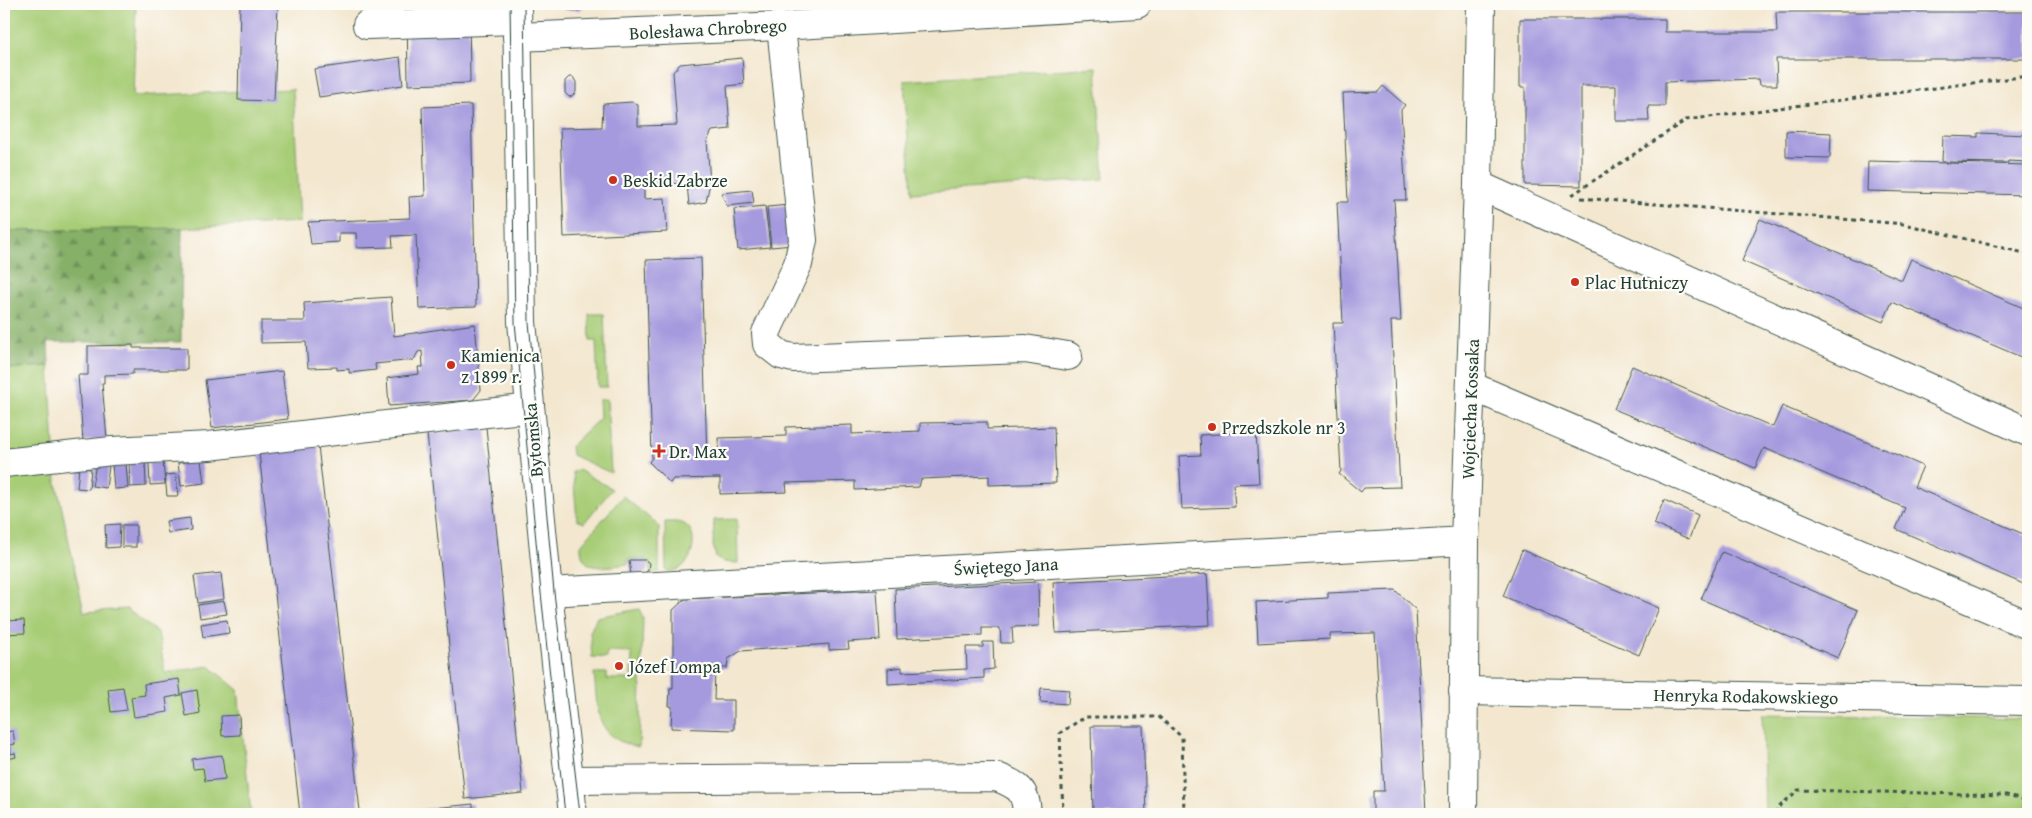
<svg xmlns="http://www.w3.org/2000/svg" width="2032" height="818" font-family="'Gentium Book Plus',serif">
	<defs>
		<pattern id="forest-firs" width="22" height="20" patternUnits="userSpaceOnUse" patternTransform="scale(1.25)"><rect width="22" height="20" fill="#86b068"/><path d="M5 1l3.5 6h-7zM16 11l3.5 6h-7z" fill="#6d9056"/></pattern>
	</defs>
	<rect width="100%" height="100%" fill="#fdfcf7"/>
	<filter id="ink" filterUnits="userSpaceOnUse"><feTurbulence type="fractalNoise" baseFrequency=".02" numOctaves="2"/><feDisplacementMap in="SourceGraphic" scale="10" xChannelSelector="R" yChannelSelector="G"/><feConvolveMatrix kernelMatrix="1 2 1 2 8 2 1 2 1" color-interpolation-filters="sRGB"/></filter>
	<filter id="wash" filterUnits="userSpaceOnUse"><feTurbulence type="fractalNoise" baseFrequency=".0096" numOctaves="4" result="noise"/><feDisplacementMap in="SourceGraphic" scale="20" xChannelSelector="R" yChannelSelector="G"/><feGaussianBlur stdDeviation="1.12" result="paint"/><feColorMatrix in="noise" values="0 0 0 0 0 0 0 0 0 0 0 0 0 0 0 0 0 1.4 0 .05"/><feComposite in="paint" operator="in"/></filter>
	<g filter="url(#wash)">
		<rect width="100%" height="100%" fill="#f3e7cf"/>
		<g fill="#a8cd77" stroke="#648556">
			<polygon points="4,4 136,4 133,96 293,89 300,222 182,228 4,231"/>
			<polygon points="1096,67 1104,179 912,193 904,81"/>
			<polygon points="589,314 604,314 607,387 598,387 596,341 590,341"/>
			<polygon points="49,366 56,481 84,612 127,609 158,633 165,673 209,666 238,690 251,814 4,814 4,369"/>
			<polygon points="607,399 611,473 572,455 571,446 600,418 599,400"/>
			<polygon points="579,470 612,489 584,523 577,520 573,472"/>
			<path d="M623,496L659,526V572L651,573L650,563L645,559H628V564C608,566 580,575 581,545Z"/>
			<polygon points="737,519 738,563 723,562 716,558 713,545 714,520"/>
			<path d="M665,522C671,522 679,521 684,524C698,531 694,556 684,565C679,570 673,571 666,571Z"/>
			<path d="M639,609L643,617L639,747C594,739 598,710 594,673H607V679H631L632,653L607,652V658L592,657L590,632L597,617Z"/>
			<polygon points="1762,714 2028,719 2028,814 1765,814"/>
		</g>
		<polygon fill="url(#forest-firs)" stroke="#52764e" points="182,228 181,342 48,342 49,366 4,369 4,231"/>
		<g id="blocks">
			<g fill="#a59ade">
				<polygon points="240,4 278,4 274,101 238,100"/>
				<polygon points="407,4 469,4 470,83 408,85"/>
				<polygon points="562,4 586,4 580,10 567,10"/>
				<polygon points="671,4 696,4 696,5 671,6"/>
				<polygon points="1776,12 2028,12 2028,59 1776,59 1777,85 1760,85 1759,79 1665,82 1665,106 1648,106 1649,121 1616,121 1616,86 1581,86 1581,186 1525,185 1525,87 1520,87 1520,19 1665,19 1665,32 1777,32"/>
				<polygon points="400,57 403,85 319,97 314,69"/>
				<polygon points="742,58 744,84 727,86 730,129 712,131 707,141 710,183 706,202 689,205 687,184 683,185 682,183 640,186 644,190 644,199 665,198 667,232 564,237 560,128 602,127 603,104 632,102 638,105 638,126 677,125 673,72 680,64"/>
				<polygon points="569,77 573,77 576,82 576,92 572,96 569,97 565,93 565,81"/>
				<polygon points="1383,86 1405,105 1401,110 1406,200 1394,200 1401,321 1391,321 1400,487 1364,488 1361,492 1339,474 1341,471 1333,323 1343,323 1337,202 1348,202 1343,93 1378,92"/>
				<polygon points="471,105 476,307 419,309 416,235 392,236 393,247 357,248 356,233 339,233 339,242 311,244 308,222 410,218 409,197 425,196 422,107"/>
				<polygon points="1786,131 1831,133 1830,158 1786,157"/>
				<polygon points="1978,133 2028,135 2028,162 2008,161 2008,163 1942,162 1943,136 1978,137"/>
				<polygon points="1868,161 2028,165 2028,195 1867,191"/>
				<polygon points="752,190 754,203 727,206 721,193"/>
				<polygon points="789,205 793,245 771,247 767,207"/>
				<polygon points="765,206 770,247 738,250 734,209"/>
				<polygon points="1760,219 1902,280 1911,259 2028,310 2028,360 1892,302 1883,322 1742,261"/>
				<polygon points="701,258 707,459 719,458 718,438 786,436 786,427 852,425 852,434 920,431 920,423 987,422 987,429 1054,427 1056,483 989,485 989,476 921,479 919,487 855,490 855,481 786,483 787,492 720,494 720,478 673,479 670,483 649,462 652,458 646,260"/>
				<polygon points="391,297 394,336 475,324 481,390 473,400 389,406 387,378 419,374 418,367 423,367 422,351 418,352 414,360 375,364 376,370 349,373 349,369 337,370 337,367 308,368 306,342 261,343 261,321 305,321 304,303"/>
				<polygon points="133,345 133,348 187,348 187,370 133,370 133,374 104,375 104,383 102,383 107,439 83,441 78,375 88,375 88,346"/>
				<polygon points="1632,366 1773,427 1782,406 1923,466 1914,487 2028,536 2028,586 1896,529 1905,508 1764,448 1755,468 1614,409"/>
				<polygon points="282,371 288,419 212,428 205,380"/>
				<polygon points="486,427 523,793 465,799 427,434"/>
				<polygon points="1256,432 1259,483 1233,484 1235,507 1182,509 1179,456 1201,455 1200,435"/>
				<polygon points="318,446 360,811 337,814 300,814 259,453"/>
				<polygon points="201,460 204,483 181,486 178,463"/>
				<polygon points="129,461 145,461 146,486 130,487"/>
				<polygon points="163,462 165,484 150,485 149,463"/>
				<polygon points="126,463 128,488 114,489 112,464"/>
				<polygon points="96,464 109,466 106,488 92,486"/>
				<polygon points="79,468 91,469 89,489 77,488"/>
				<polygon points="176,474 178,496 167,496 165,475"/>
				<polygon points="1664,500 1698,515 1689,539 1654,524"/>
				<polygon points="190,518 191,530 168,533 166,521"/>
				<polygon points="120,524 119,547 106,548 105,525"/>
				<rect x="122" y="525" width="14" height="22"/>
				<polygon points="1522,550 1659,608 1639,655 1503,596"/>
				<polygon points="1722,552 1858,610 1838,658 1701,599"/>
				<polygon points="629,560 645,560 649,563 648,570 645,573 631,575"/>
				<polygon points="221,573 224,599 198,603 194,576"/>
				<polygon points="1207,574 1210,625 1056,633 1053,582"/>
				<polygon points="1038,582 1039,626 1012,627 1013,643 1001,643 1000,628 982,628 982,635 897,639 895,589"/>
				<polygon points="877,590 880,640 848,642 849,649 829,650 829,644 741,651 728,659 727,668 715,668 714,700 734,700 734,730 671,728 672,706 669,706 670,688 673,688 673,610 685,599"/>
				<polygon points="1395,590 1416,610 1426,814 1373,814 1373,791 1384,791 1375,633 1330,634 1330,639 1258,643 1256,602 1328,598 1328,593"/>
				<polygon points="224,601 227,614 200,618 198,605"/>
				<polygon points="24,620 25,633 4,634 4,621"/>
				<polygon points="227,620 229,633 203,637 201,624"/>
				<polygon points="983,642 993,642 994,669 984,670 984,678 888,684 888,669 902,667 902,672 967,669 966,647 983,647"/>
				<polygon points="179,679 181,695 166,698 168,712 134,717 131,697 145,695 144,684"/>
				<polygon points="123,687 127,710 111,712 108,689"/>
				<polygon points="1041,688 1069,690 1068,704 1040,702"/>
				<polygon points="197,690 200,713 186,716 182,693"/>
				<polygon points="239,715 240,735 222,736 221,716"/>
				<polygon points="1091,726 1143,726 1146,814 1093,814"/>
				<polygon points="13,731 15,744 10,745 11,754 15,753 16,757 4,760 4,732"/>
				<polygon points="222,755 225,779 205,781 203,768 193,769 192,759"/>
				<polygon points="473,804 473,814 384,814 383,813"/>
			</g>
		</g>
	</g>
	<g filter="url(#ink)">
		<use href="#blocks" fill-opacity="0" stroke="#3f564b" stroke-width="1"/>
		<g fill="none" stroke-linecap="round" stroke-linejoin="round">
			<defs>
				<g id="minor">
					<polyline points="517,4 522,322 548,592 573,814"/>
					<polyline points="367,25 517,20"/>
					<polyline points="781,26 803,240 798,264 766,333 767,344 781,355 793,358 1025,349 1068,356"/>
					<polyline points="517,37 781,26 1137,4"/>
					<polyline points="1478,185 2028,432"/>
					<polyline points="1471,386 2028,625"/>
					<polyline points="4,463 112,451 209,446 530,408"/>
					<polyline points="548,592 1465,541"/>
					<polyline points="1463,691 2028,701"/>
					<path d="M568,780L997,777C1019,786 1026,790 1027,814"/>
					<polyline points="1463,814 1465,541 1478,185 1481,4"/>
				</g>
			</defs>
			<use href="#minor" stroke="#3f564b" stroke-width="30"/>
			<g stroke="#3f564b" stroke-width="3" stroke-dasharray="4 4" stroke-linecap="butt">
				<polyline points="1572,195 1686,120 2028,76"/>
				<polyline points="1581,198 1904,224 2028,254"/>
				<polyline points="1063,814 1060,733 1085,717 1159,717 1182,737 1184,814"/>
				<polyline points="1776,814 1779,807 1798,790 2006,795 2028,800"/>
			</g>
			<use href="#minor" stroke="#fff" stroke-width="28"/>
			<g stroke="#1f3d34" stroke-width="1">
				<polyline points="510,4 515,322 541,593 565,814"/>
				<polyline points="524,4 529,322 554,592 580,814"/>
			</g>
		</g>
	</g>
	<g fill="#c8321e" stroke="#fdfcf7" stroke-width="2">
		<circle cx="613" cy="180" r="5"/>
		<circle cx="1575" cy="282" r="5"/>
		<circle cx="451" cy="365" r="5"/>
		<circle cx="1212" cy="427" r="5"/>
		<path d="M656.5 443.5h5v5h5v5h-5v5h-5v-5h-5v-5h5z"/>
		<circle cx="619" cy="666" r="5"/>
	</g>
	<g text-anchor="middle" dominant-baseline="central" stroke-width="4.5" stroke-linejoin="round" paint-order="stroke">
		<g font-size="18" fill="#1f3d34" stroke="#fdfcf7">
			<text transform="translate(708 29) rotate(-3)">Bolesława Chrobrego</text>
			<text transform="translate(1470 409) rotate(-88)">Wojciecha Kossaka</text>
			<text transform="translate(533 440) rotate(-95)">Bytomska</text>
			<text transform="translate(1006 566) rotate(-3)">Świętego Jana</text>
			<text transform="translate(1746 696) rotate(1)">Henryka Rodakowskiego</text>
		</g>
		<g font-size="18" fill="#1f3d34" stroke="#fdfcf7" text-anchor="start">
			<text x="623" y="180">Beskid Zabrze</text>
			<text x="1585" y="282">Plac Hutniczy</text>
			<text x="461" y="355">Kamienica<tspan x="461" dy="21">z 1899 r.</tspan></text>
			<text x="1222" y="427">Przedszkole nr 3</text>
			<text x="669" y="451">Dr. Max</text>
			<text x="629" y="666">Józef Lompa</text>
		</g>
	</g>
	<rect width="2032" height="818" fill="none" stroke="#fdfcf7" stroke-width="20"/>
</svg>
